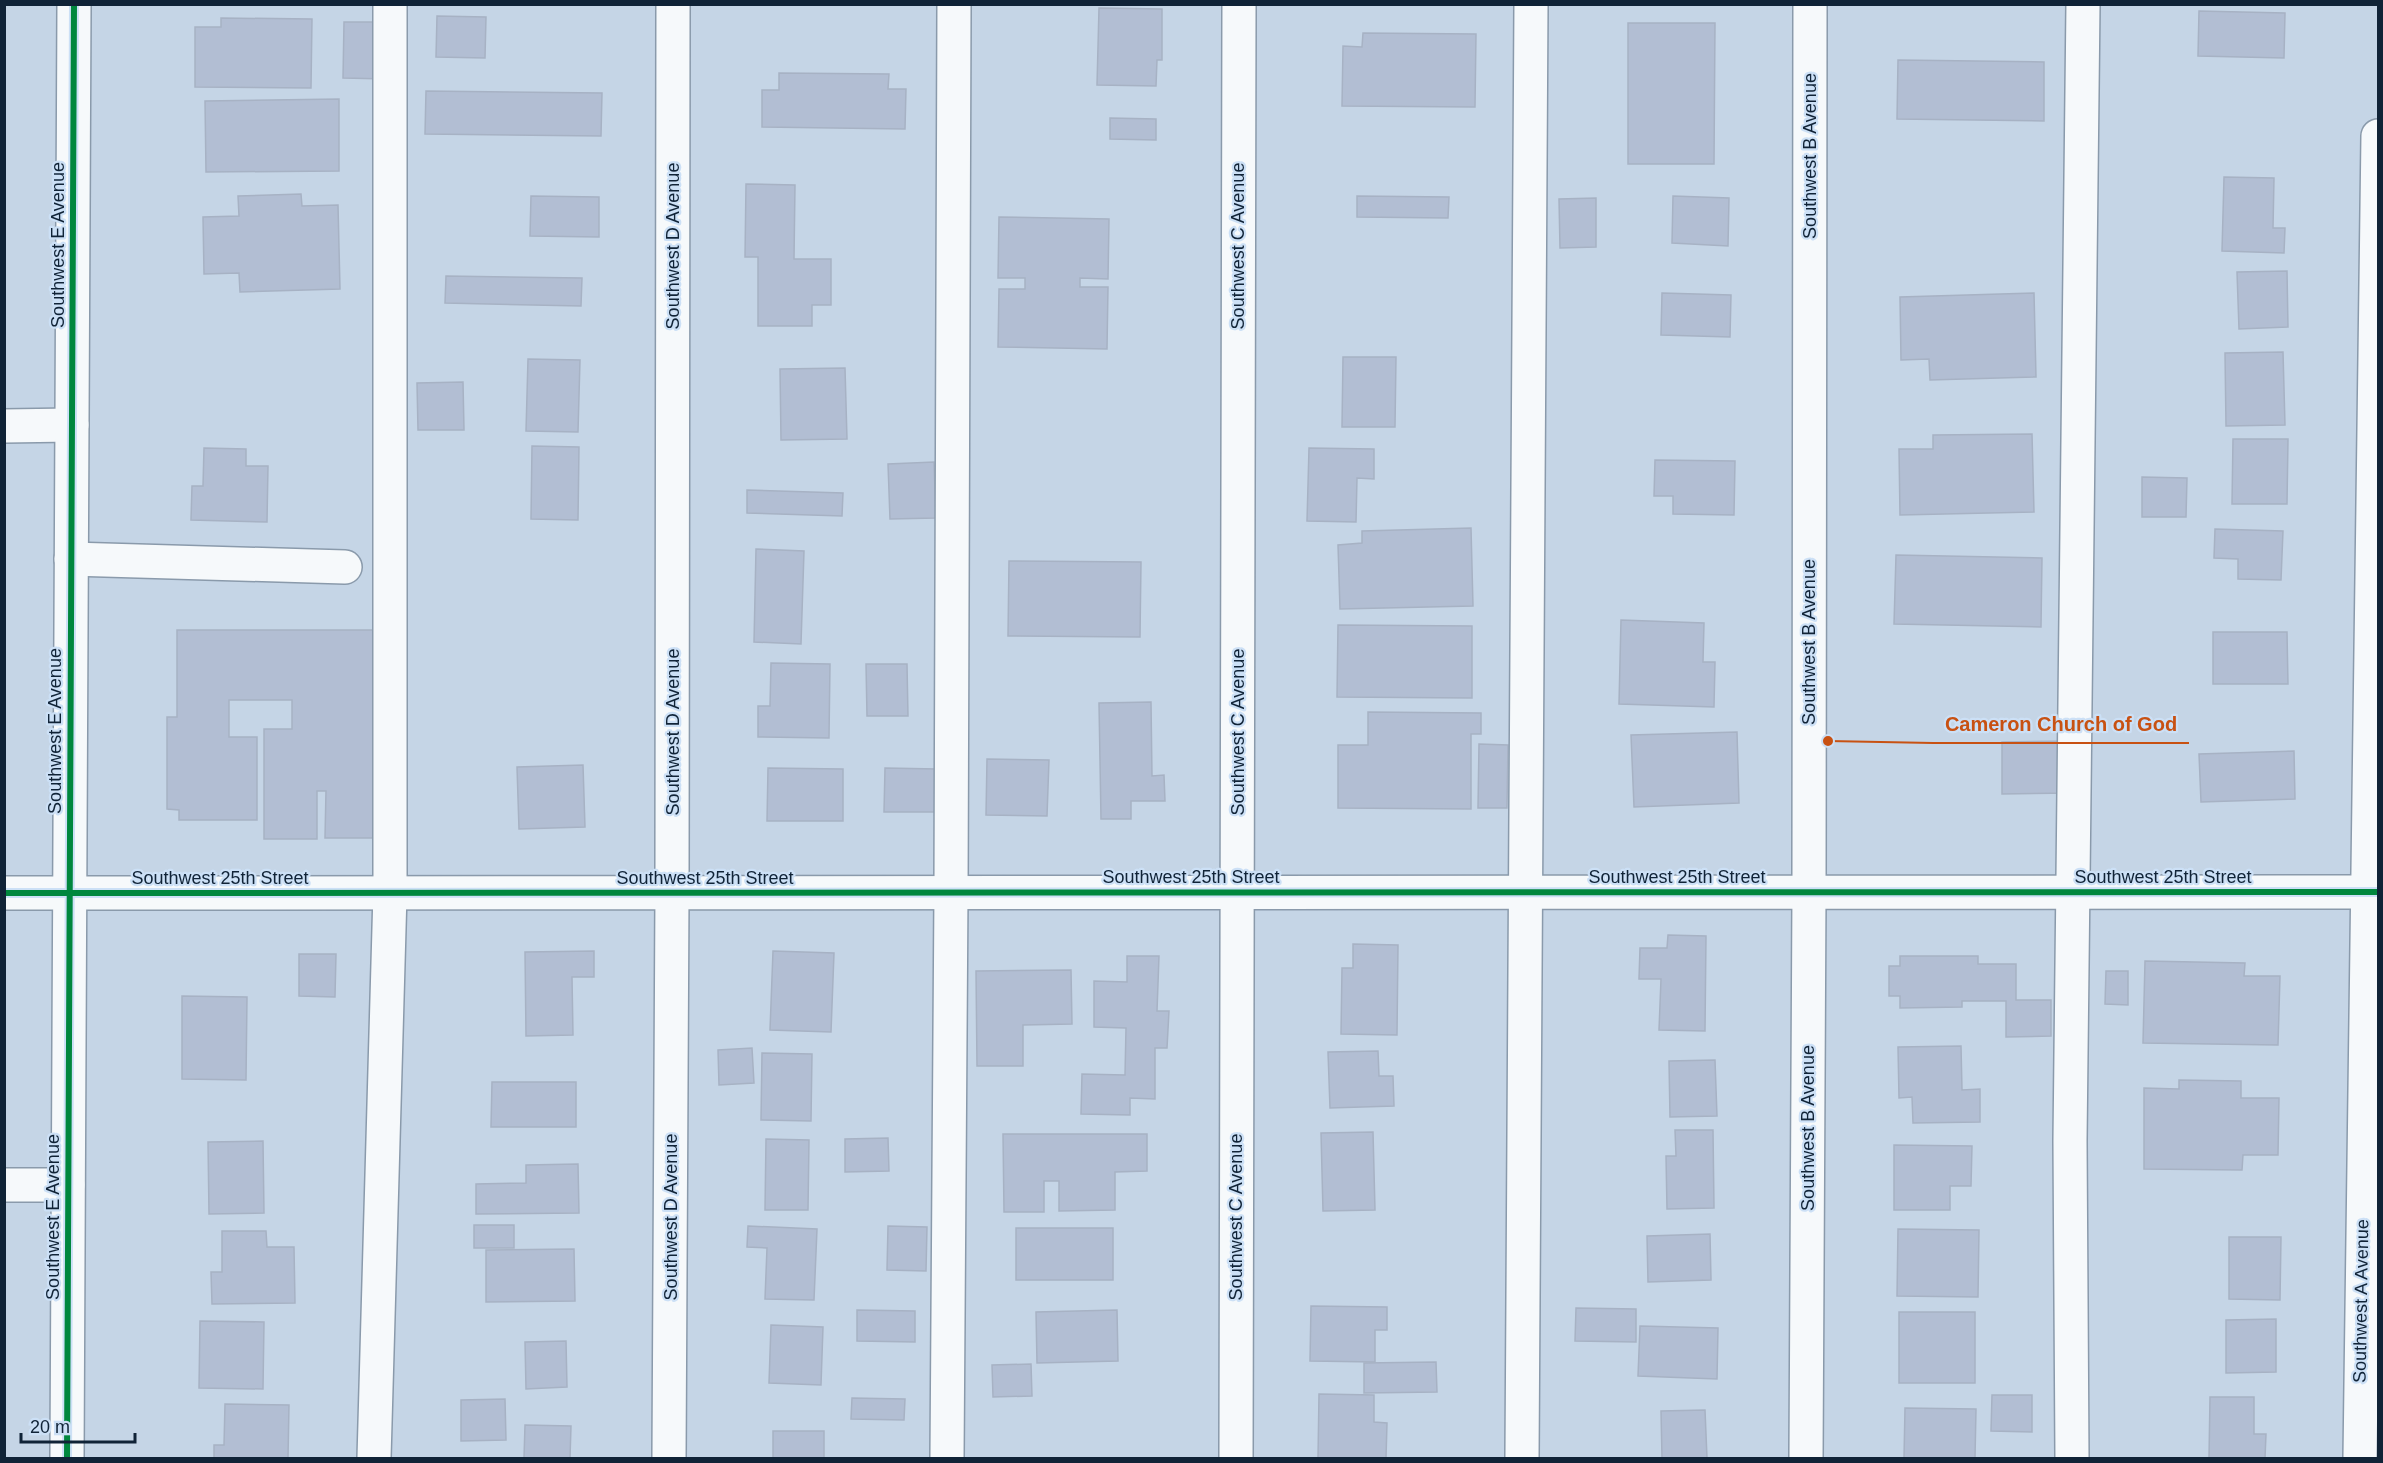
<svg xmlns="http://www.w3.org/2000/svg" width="2383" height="1463" font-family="Arial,sans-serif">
	<rect width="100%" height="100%" fill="#c5d5e6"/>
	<g fill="#b2bed3" stroke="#a7b2c4" stroke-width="1.5">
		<polygon points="1099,8 1162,9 1162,60 1157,60 1156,86 1097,85"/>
		<polygon points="2199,11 2285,13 2284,58 2198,56"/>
		<polygon points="437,16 486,17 485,58 436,57"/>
		<polygon points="221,18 312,19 311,88 195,87 195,27 221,27"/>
		<polygon points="344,22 386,22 386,79 343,78"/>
		<polygon points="1628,23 1715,23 1714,164 1628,164"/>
		<polygon points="1363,33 1476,34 1475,107 1342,106 1343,46 1362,47"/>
		<polygon points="1898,60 2044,62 2044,121 1897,119"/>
		<polygon points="779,73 889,74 888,89 906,89 905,129 762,127 762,90 779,90"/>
		<polygon points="426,91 602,93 601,136 425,134"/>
		<polygon points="339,99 339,171 206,172 205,101"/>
		<polygon points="1110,118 1156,119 1156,140 1110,139"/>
		<polygon points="2224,177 2274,178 2273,228 2285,228 2284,253 2222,251"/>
		<polygon points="746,184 795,185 794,259 831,259 831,305 812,305 812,326 758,326 758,257 745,257"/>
		<polygon points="301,194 302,206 338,205 340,289 240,292 239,273 204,274 203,217 239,216 238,196"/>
		<polygon points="531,196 599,197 599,237 530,236"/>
		<polygon points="1357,196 1449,197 1448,218 1357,217"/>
		<polygon points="1673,196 1729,198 1728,246 1672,243"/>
		<polygon points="1596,198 1596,247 1560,248 1559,199"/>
		<polygon points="999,217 1109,219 1108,279 1080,278 1080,287 1108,287 1107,349 998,347 999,289 1025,289 1025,278 998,278"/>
		<polygon points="2287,271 2288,327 2239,329 2237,272"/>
		<polygon points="446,276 582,278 581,306 445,303"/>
		<polygon points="1662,293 1731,295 1730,337 1661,335"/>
		<polygon points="2034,293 2036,377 1930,380 1929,359 1901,360 1900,297"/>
		<polygon points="2283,352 2285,425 2226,426 2225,353"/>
		<polygon points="1343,357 1396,357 1395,427 1342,427"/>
		<polygon points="528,359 580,360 578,432 526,431"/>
		<polygon points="845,368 847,439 781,440 780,369"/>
		<polygon points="463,382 464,430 418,430 417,383"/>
		<polygon points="2032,434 2034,512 1900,515 1899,449 1933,449 1933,435"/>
		<polygon points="2233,439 2288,439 2287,504 2232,504"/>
		<polygon points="532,446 579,447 578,520 531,519"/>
		<polygon points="204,448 246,449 246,466 268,466 267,522 191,520 192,486 203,486"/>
		<polygon points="1309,448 1374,449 1374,479 1357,478 1356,522 1307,521"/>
		<polygon points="1655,460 1735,461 1734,515 1673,514 1673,496 1654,496"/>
		<polygon points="934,462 936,518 890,519 888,464"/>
		<polygon points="2142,477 2187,478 2186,517 2142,517"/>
		<polygon points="747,490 843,493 842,516 747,513"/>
		<polygon points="1471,528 1473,606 1340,609 1338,545 1362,543 1362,531"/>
		<polygon points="2215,529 2283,531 2281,580 2238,579 2238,559 2214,558"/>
		<polygon points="756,549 804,551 801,644 754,642"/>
		<polygon points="1896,555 2042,558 2041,627 1894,624"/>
		<polygon points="1009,561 1141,562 1140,637 1008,636"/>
		<polygon points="1621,620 1704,623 1703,662 1715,662 1714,707 1619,704"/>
		<polygon points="1338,625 1472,626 1472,698 1337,697"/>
		<polygon points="177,630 374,630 373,764 380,764 380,838 325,838 326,791 317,791 317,839 264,839 264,729 292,729 292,700 229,700 229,737 257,737 257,820 179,820 179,810 167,809 167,717 177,717"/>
		<polygon points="2213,632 2287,632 2288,684 2213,684"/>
		<polygon points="771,663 830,664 829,738 758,737 758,706 770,706"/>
		<polygon points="866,664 907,664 908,716 867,716"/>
		<polygon points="1151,702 1152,776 1164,775 1165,801 1131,801 1131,819 1101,819 1099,703"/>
		<polygon points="1368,712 1481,713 1481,734 1471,734 1471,809 1338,808 1338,745 1368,745"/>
		<polygon points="1737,732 1739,803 1634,807 1631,735"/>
		<polygon points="2071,741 2072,793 2002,794 2002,742"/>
		<polygon points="1479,744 1508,745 1507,808 1478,808"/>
		<polygon points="2294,751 2295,799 2201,802 2199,754"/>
		<polygon points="987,759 1049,760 1047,816 986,815"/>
		<polygon points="583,765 585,827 519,829 517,767"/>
		<polygon points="768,768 843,769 843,821 767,821"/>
		<polygon points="885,768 937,769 936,812 884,812"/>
		<polygon points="1668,935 1706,936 1705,1031 1659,1030 1661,979 1639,979 1640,948 1667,948"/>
		<polygon points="1353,944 1398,945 1397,1035 1341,1034 1342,968 1353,968"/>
		<polygon points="594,951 594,977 572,977 573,1035 526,1036 525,952"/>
		<polygon points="773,951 834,953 831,1032 770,1030"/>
		<polygon points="299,954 336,954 335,997 299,996"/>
		<polygon points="1127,956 1159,956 1157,1011 1169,1011 1167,1048 1155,1048 1155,1099 1130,1098 1130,1115 1081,1114 1082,1074 1125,1075 1126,1028 1094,1027 1094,981 1127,982"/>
		<polygon points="1900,956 1978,956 1978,964 2016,964 2016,1000 2051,1000 2051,1036 2006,1037 2006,1001 1962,1001 1962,1007 1900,1008 1900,996 1889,996 1889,966 1900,966"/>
		<polygon points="2145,961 2245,963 2244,976 2280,976 2278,1045 2143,1043"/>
		<polygon points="1071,970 1072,1024 1023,1025 1023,1066 977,1066 976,971"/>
		<polygon points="2106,971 2128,971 2128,1005 2105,1004"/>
		<polygon points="182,996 247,997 246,1080 182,1079"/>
		<polygon points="1961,1046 1962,1090 1980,1089 1980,1122 1913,1123 1912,1097 1899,1098 1898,1047"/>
		<polygon points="752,1048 754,1083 719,1085 718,1050"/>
		<polygon points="1378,1051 1379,1076 1393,1076 1394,1106 1330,1108 1328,1052"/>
		<polygon points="762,1053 812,1054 811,1121 761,1120"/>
		<polygon points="1715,1060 1717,1116 1670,1117 1669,1061"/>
		<polygon points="2179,1080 2241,1081 2241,1098 2279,1098 2278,1155 2243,1155 2242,1170 2144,1169 2144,1088 2179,1089"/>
		<polygon points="492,1082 576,1082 576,1127 491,1127"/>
		<polygon points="1675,1130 1713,1130 1714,1208 1667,1209 1666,1156 1676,1156"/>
		<polygon points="1373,1132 1375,1210 1323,1211 1321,1133"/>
		<polygon points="1003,1134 1147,1134 1147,1171 1115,1172 1115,1210 1059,1211 1059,1181 1044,1181 1044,1212 1004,1212"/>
		<polygon points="888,1138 889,1171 845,1172 845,1139"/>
		<polygon points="766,1139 809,1140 808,1210 765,1210"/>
		<polygon points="263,1141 264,1213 209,1214 208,1142"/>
		<polygon points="1894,1145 1972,1146 1971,1186 1950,1186 1950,1210 1894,1210"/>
		<polygon points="578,1164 579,1213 476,1214 476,1184 526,1183 526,1165"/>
		<rect x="474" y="1225" width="40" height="23"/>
		<polygon points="748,1226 817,1229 814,1300 765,1299 767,1248 747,1247"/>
		<polygon points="888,1226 927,1227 926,1271 887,1270"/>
		<rect x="1016" y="1228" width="97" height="52"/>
		<polygon points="1898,1229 1979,1230 1978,1297 1897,1296"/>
		<polygon points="222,1231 266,1231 267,1247 294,1247 295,1303 212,1304 211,1272 222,1272"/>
		<polygon points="1710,1234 1711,1280 1648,1282 1647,1236"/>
		<polygon points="2229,1237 2281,1237 2280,1300 2229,1299"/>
		<polygon points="574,1249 575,1301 486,1302 486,1250"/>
		<polygon points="1311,1306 1387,1307 1387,1330 1375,1330 1375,1362 1310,1361"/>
		<polygon points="1576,1308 1636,1309 1636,1342 1575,1341"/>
		<polygon points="857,1310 915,1311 915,1342 857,1341"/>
		<polygon points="1117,1310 1118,1361 1037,1363 1036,1312"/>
		<rect x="1899" y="1312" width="76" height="71"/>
		<polygon points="2276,1319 2276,1372 2226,1373 2226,1320"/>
		<polygon points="200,1321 264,1322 263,1389 199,1388"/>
		<polygon points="771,1325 823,1327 821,1385 769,1383"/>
		<polygon points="1640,1326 1718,1328 1717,1379 1638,1376"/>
		<polygon points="566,1341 567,1387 526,1389 525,1342"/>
		<polygon points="1436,1362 1437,1392 1364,1393 1364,1363"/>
		<polygon points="1031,1364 1032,1396 993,1397 992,1365"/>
		<polygon points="1319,1394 1374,1395 1374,1422 1387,1423 1386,1458 1318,1458"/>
		<polygon points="1992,1395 2032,1395 2032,1432 1991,1431"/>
		<polygon points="2210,1397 2254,1397 2254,1434 2266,1434 2265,1458 2209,1458"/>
		<polygon points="852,1398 905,1399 904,1420 851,1419"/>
		<polygon points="505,1399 506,1440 461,1441 461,1400"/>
		<polygon points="225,1404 289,1405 288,1458 214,1458 214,1445 224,1445"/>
		<polygon points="1905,1408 1976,1409 1975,1458 1904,1458"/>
		<polygon points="1705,1410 1707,1458 1662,1458 1661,1411"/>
		<polygon points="525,1425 571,1426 570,1458 524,1458"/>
		<rect x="773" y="1431" width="51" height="27"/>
	</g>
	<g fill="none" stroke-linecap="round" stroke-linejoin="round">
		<defs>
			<g id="minor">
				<polyline points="4,426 72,425"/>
				<polyline points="71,559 345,567"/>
				<polyline points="4,893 2378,892"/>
				<polyline points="4,1185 68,1185"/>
				<polyline points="67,1458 74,4"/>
				<polyline points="374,1458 390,893 390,4"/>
				<polyline points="669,1458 672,893 673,4"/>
				<polyline points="947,1458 951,893 954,4"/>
				<polyline points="1236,1458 1239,4"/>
				<polyline points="1522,1458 1531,4"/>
				<polyline points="1806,1458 1809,892 1810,4"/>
				<polyline points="2072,1458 2070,1141 2083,4"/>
				<polyline points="2360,1458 2378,136"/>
			</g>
		</defs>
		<use href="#minor" stroke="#8a9aab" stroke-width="36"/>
		<use href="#minor" stroke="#f6f9fb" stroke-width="33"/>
		<defs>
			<g id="cycleway">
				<polyline points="4,893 2378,892"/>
				<polyline points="67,1458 74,4"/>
			</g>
		</defs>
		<use href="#cycleway" stroke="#cce0f6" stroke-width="10"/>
		<use href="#cycleway" stroke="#00873e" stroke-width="6"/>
	</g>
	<g text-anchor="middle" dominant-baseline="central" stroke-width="4.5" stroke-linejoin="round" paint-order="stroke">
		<g font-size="18" fill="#102337" stroke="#cce0f6">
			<text transform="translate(1810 156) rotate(-90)">Southwest B Avenue</text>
			<text transform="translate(58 245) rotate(-90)">Southwest E Avenue</text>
			<text transform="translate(673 246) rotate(-90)">Southwest D Avenue</text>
			<text transform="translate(1238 246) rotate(-90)">Southwest C Avenue</text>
			<text transform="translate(1809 642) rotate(-90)">Southwest B Avenue</text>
			<text transform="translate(55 731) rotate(-90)">Southwest E Avenue</text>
			<text transform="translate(673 732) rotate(-90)">Southwest D Avenue</text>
			<text transform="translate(1238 732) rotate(-90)">Southwest C Avenue</text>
			<text x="1191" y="877">Southwest 25th Street</text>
			<text x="1677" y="877">Southwest 25th Street</text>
			<text x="2163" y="877">Southwest 25th Street</text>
			<text x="220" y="878">Southwest 25th Street</text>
			<text x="705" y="878">Southwest 25th Street</text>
			<text transform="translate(1808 1128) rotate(-90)">Southwest B Avenue</text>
			<text transform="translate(53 1217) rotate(-90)">Southwest E Avenue</text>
			<text transform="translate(671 1217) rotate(-90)">Southwest D Avenue</text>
			<text transform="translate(1236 1217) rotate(-90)">Southwest C Avenue</text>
			<text transform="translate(2361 1301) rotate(-89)">Southwest A Avenue</text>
		</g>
	</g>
	<path fill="none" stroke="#c85112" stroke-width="2" d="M1828 741L1933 743H2189"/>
	<circle fill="#c85112" stroke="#cce0f6" stroke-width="2" cx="1828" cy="741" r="6"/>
	<g font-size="20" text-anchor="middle" font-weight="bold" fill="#c85112" stroke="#cce0f6" stroke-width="4.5" stroke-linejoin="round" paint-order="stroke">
		<text x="2061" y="731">Cameron Church of God</text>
	</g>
	<rect width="2383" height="1463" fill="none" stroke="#102337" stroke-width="12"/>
	<path d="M21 1433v9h114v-9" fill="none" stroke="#102337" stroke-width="3"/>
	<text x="30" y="1433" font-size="18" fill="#102337" stroke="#cce0f6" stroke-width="4.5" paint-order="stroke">20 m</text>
</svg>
